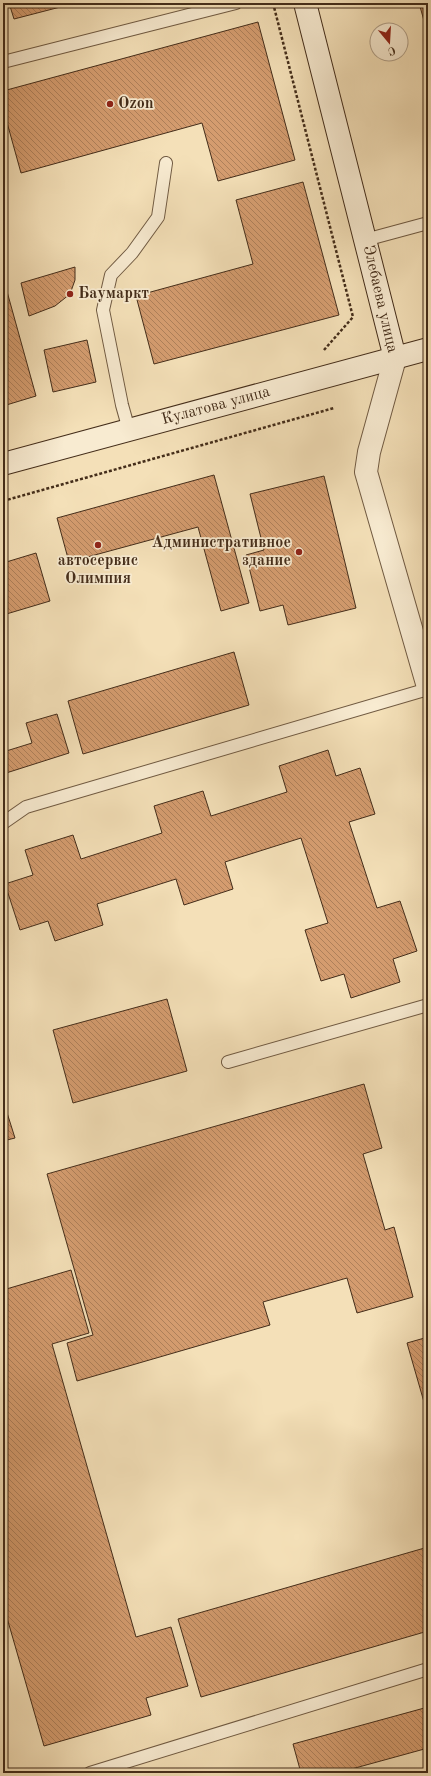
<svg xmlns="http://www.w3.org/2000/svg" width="431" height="1776" font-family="'Old Standard TT',serif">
	<defs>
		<pattern id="building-back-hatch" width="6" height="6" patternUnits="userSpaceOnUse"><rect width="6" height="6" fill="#d49c6f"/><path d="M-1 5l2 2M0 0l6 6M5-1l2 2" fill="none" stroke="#ae805a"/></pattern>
	</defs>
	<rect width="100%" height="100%" fill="#f4e0b8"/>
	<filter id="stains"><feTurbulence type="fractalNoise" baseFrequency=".005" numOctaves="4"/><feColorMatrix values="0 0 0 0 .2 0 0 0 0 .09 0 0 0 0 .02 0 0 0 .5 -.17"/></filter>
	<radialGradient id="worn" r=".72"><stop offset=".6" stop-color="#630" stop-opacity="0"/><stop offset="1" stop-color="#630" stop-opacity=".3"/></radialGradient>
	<g fill="url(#building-back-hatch)" stroke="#442d1a">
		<polygon points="9,3 67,3 68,5 14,19"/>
		<polygon points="419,3 428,3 428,35"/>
		<polygon points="258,22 295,160 218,181 202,123 21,173 3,108 3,91"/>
		<polygon points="303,182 339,315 154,364 136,296 253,264 236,200"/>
		<polygon points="75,267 75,280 70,294 55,306 29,316 21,283"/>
		<polygon points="3,277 36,396 3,406"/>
		<polygon points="87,340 96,382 53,392 44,350"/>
		<polygon points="214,475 249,603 221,611 198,527 69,562 57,518"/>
		<polygon points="324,476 356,608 288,625 283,605 260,611 246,555 264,550 250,494"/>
		<polygon points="36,553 50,601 3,615 3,563"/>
		<polygon points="234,652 249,705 83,754 68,701"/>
		<polygon points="57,714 69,753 3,774 3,752 32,743 26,723"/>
		<polygon points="328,750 336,776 360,768 375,814 349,822 377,908 400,901 417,951 393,959 400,982 351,998 344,974 321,981 305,930 328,923 301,838 225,862 233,889 184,905 176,879 97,904 103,925 55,941 48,921 20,930 5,884 33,875 25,850 73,835 81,859 162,833 154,806 203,791 211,816 287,792 279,766"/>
		<polygon points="167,999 187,1071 73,1103 53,1030"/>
		<polygon points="364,1084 382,1148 363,1154 385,1230 394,1227 413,1297 357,1313 347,1278 263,1302 270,1325 77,1381 67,1343 93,1335 47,1174"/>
		<polygon points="3,1100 15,1138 3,1141"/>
		<polygon points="71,1270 89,1333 52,1344 136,1637 171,1627 188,1686 146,1698 151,1715 44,1746 3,1604 3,1290"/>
		<polygon points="428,1337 428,1416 407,1343"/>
		<polygon points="428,1547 428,1631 201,1697 178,1619"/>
		<polygon points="428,1707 428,1748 337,1773 301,1773 293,1744"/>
	</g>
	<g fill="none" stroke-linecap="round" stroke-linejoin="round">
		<defs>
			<g id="lane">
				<polyline points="3,62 236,3"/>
				<polyline points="365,240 428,223"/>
				<polyline points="129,430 122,405 103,310 111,275 132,253 158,217 166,163"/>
				<polyline points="3,823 26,807 428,689"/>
				<polyline points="228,1062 428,1005"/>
				<polyline points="90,1773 428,1669"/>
			</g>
			<polyline id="street" points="395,358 369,452 366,472 428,687"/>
			<g id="secondary">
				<polyline points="305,3 395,358"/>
				<polyline points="3,464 428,349"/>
			</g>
		</defs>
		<use href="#lane" stroke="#705a42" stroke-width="14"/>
		<use href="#street" stroke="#705a42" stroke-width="24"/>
		<use href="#secondary" stroke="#442d1a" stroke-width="24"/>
		<g stroke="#442d1a" stroke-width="2.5" stroke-dasharray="3 2" stroke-linecap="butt">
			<polyline points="273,3 353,317 324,350"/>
			<polyline points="3,501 334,408"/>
		</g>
		<use href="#lane" stroke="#f8ebd1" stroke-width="12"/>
		<use href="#street" stroke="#f8ebd1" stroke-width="22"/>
		<use href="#secondary" stroke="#f8ebd1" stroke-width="22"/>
	</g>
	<g fill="#8f2418" stroke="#f8ebd1" stroke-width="1.5">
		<circle cx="110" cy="104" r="4"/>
		<circle cx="70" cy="294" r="4"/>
		<circle cx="98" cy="545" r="4"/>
		<circle cx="299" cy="552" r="4"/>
	</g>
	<g text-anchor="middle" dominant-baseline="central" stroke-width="3.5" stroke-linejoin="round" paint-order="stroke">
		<g font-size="16" font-weight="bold" fill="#442d1a" stroke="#f8ebd1" text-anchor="start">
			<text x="118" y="104">Ozon</text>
			<text x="78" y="294">Баумаркт</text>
			<text x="291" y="543" text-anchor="end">Административное<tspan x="291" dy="18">здание</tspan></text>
			<text x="98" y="561" text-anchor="middle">автосервис<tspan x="98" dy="18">Олимпия</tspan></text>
		</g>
		<g font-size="16" fill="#442d1a" stroke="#f8ebd1">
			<text transform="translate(380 299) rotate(77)">Элебаева улица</text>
			<text transform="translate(216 406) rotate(-15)">Кулатова улица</text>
		</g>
	</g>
	<rect width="431" height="1776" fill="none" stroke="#f4e0b8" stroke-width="16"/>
	<rect x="4" y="4" width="423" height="1768" fill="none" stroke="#442d1a" stroke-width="2"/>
	<rect x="8" y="8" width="415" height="1760" fill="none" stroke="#442d1a"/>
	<g transform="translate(389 42) rotate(162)"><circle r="19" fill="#f8ebd1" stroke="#b09f88"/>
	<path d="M0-3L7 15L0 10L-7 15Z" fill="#8f2418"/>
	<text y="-6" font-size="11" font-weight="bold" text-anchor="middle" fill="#442d1a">С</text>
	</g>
	<rect width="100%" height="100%" filter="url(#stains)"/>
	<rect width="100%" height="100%" fill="url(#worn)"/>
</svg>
